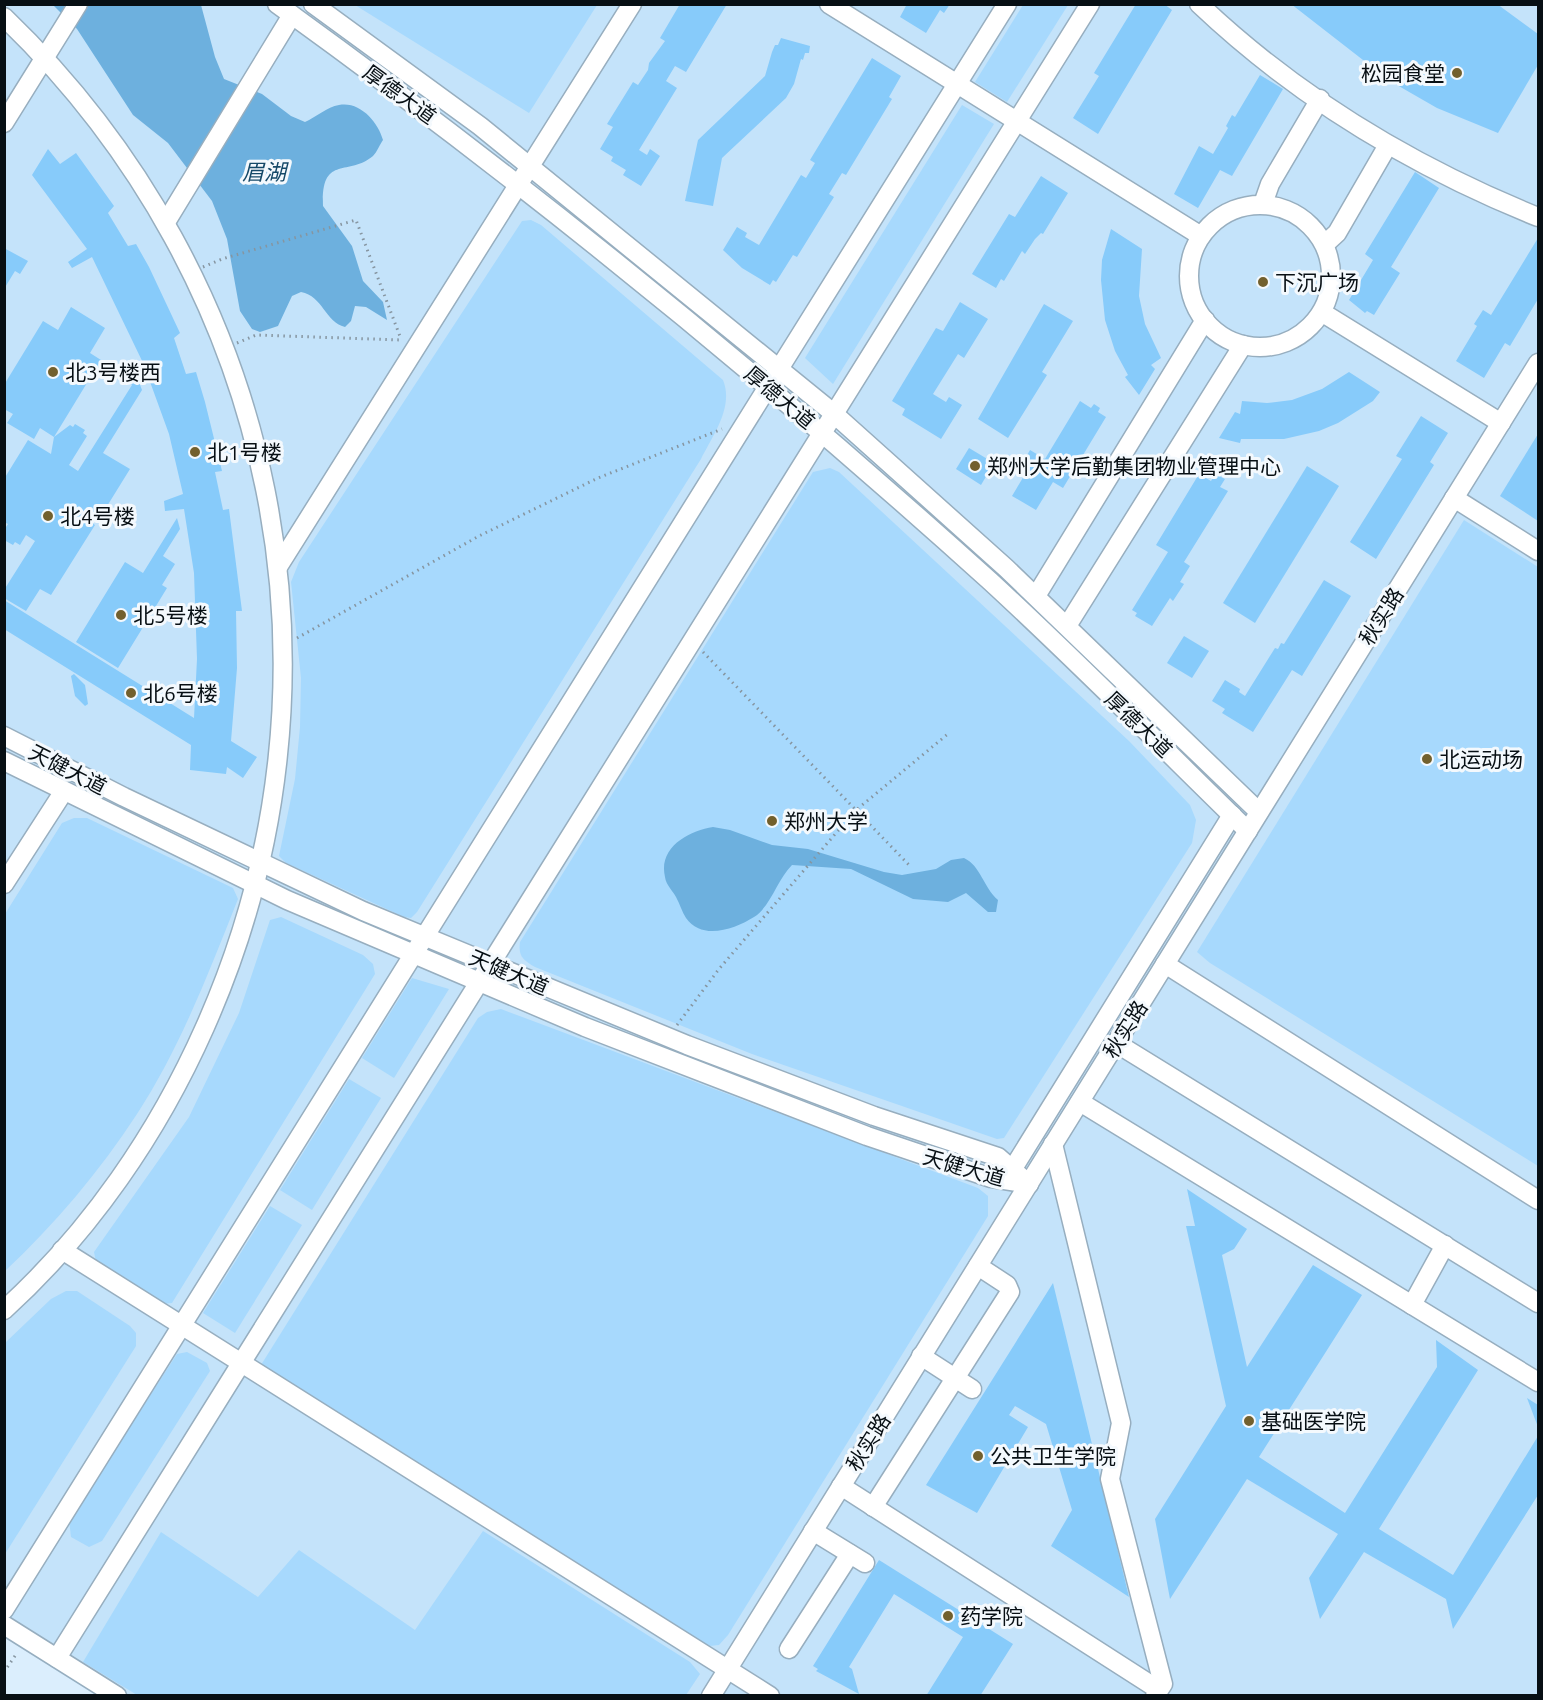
<svg xmlns="http://www.w3.org/2000/svg" width="1543" height="1700" font-family="Ubuntu,'Noto Sans SC',sans-serif">
	<rect width="100%" height="100%" fill="#dbeefd"/>
	<polygon fill="#c4e3fa" points="4,5 1538,5 1538,1695 97,1696 5,1638"/>
	<g fill="#a7d9fd">
		<polygon points="355,5 597,5 529,113"/>
		<polygon points="1023,5 1068,5 1007,102 975,82"/>
		<polygon points="962,105 994,124 833,384 805,358"/>
		<path d="M531,220L541,225L723,380C734,407 713,435 701,459L417,912L411,918L404,917L286,863L279,856L295,779L300,727L301,678L291,582L299,562L522,221Z"/>
		<path d="M830,468L839,472L1129,741L1190,805L1196,820L1192,843L1004,1138L997,1139L752,1054L535,967C523,960 518,956 520,942L813,472Z"/>
		<polygon points="1464,520 1538,567 1538,1166 1210,963 1197,952"/>
		<path d="M74,818H87L233,888L238,899C209,972 180,1048 137,1114C99,1172 55,1224 5,1271V914L62,823Z"/>
		<polygon points="281,917 363,955 373,964 375,974 172,1303 162,1304 96,1262 94,1252 189,1117 239,1013 270,920"/>
		<polygon points="412,978 449,989 394,1078 362,1058"/>
		<polygon points="501,1009 978,1188 988,1196 988,1216 728,1635 719,1645 709,1646 261,1365 478,1018 487,1012"/>
		<polygon points="349,1079 381,1098 312,1210 280,1190"/>
		<polygon points="270,1206 302,1225 235,1333 203,1313"/>
		<polygon points="66,1291 77,1291 130,1326 136,1333 136,1346 5,1554 5,1343 51,1299"/>
		<polygon points="187,1352 207,1363 210,1371 102,1541 89,1547 71,1537 69,1520 177,1354"/>
		<polygon points="483,1531 690,1662 700,1674 686,1695 137,1695 83,1662 161,1532 258,1597 299,1550 415,1630"/>
	</g>
	<g fill="#6db0de">
		<path d="M53,5H201L215,57L224,79L262,94L291,116L305,122C316,117 327,107 339,105C360,101 378,122 383,140C380,144 377,152 373,156C348,177 321,154 323,206L352,246L363,281L383,302L387,320L366,307L355,306L351,321L345,327C325,322 323,296 301,292L292,296L278,326L260,332L252,329L240,311L227,239L212,201L168,143L133,115L77,29Z"/>
		<path d="M713,827L730,830L772,845L808,849L884,872L902,875L936,869L951,860L964,858C981,866 983,887 998,900L996,912H988L966,893L948,902L913,899L851,869L792,865C777,880 771,906 754,917C735,929 702,941 686,918C682,912 680,904 676,897C673,891 666,885 665,877C658,847 689,831 713,827Z"/>
	</g>
	<g fill="#87cbfa">
		<polygon points="680,4 727,4 686,72 675,66 666,81 677,88 639,150 647,155 650,149 660,156 641,186 623,175 626,170 611,161 613,157 600,149 613,127 607,124 633,82 638,85 648,70 649,63 665,41 660,38"/>
		<polygon points="907,4 950,4 944,13 940,10 926,33 900,17"/>
		<polygon points="1136,4 1164,4 1172,10 1098,134 1073,118 1099,76 1094,73"/>
		<polygon points="1291,4 1497,4 1538,34 1538,65 1498,133 1437,108 1390,81"/>
		<polygon points="781,38 810,46 809,53 805,53 803,60 801,59 794,84 786,98 722,158 713,206 685,201 698,140 765,76 772,52 775,45 778,45"/>
		<polygon points="872,58 901,76 889,97 892,99 846,175 842,173 829,194 834,197 797,257 793,255 776,282 773,280 770,285 742,268 723,250 737,227 747,233 745,237 759,245 801,175 806,178 815,163 810,160"/>
		<polygon points="1260,75 1283,89 1232,176 1220,170 1198,208 1174,194 1199,146 1213,154 1228,128 1226,126 1232,115 1235,117"/>
		<polygon points="48,149 60,164 76,153 114,206 108,213 128,246 136,244 149,267 180,333 174,338 186,374 196,372 205,402 222,471 215,472 223,510 229,509 242,611 236,611 237,668 231,741 257,757 243,778 227,767 226,774 190,770 191,745 4,629 4,600 194,718 197,659 194,573 184,509 165,511 164,501 183,494 169,434 149,379 139,382 142,390 103,453 130,469 104,511 98,507 89,521 95,525 51,595 40,589 26,611 4,598 4,590 35,541 26,535 20,545 15,542 13,545 4,540 4,530 8,524 4,522 4,479 28,440 51,454 54,437 40,428 34,439 7,423 13,414 4,409 4,385 43,321 58,330 71,307 105,328 90,353 101,360 54,437 70,425 73,427 75,424 85,430 83,433 87,436 69,465 78,471 132,385 126,377 145,367 92,257 72,268 68,262 87,249 32,175"/>
		<polygon points="1415,172 1439,188 1391,267 1400,273 1374,315 1367,311 1365,313 1349,300 1373,260 1365,254"/>
		<polygon points="1041,176 1068,193 1043,234 1041,233 1035,239 1025,254 1022,251 1004,281 1001,279 996,288 972,274 1009,214 1015,217"/>
		<polygon points="1111,229 1142,249 1139,296 1145,324 1161,358 1151,365 1155,369 1139,395 1125,377 1128,375 1115,351 1105,320 1101,280 1102,260"/>
		<polygon points="1538,238 1538,299 1510,346 1505,343 1484,378 1456,361 1477,326 1474,324 1483,310 1491,315"/>
		<polygon points="4,248 28,261 20,274 15,271 4,289"/>
		<polygon points="960,302 988,319 964,358 958,354 933,394 946,402 949,397 962,405 941,439 902,415 905,409 892,401 936,328 943,331"/>
		<polygon points="1044,304 1073,321 1042,372 1047,375 1008,438 978,419"/>
		<polygon points="1349,372 1380,392 1373,401 1338,423 1319,431 1284,439 1241,439 1240,443 1219,438 1235,412 1240,414 1242,401 1267,403 1292,400 1322,389"/>
		<polygon points="1080,401 1091,408 1094,404 1100,408 1098,412 1106,417 1063,488 1053,482 1036,510 1012,496 1030,466 1023,462 1030,450 1045,459"/>
		<polygon points="1421,416 1448,433 1430,462 1434,465 1376,559 1350,542 1402,459 1396,456"/>
		<polygon points="1538,434 1538,521 1500,496"/>
		<polygon points="969,448 994,463 981,485 956,469"/>
		<polygon points="1307,466 1339,486 1255,623 1223,603"/>
		<polygon points="1199,474 1211,481 1215,474 1225,479 1220,487 1228,491 1184,562 1190,566 1180,582 1184,584 1173,601 1170,598 1152,626 1135,616 1137,613 1132,610 1168,552 1156,545"/>
		<polygon points="177,518 180,529 163,556 175,564 162,585 167,588 118,668 76,642 125,562 143,573"/>
		<polygon points="1324,580 1351,596 1302,676 1292,670 1253,732 1222,713 1225,709 1212,701 1225,680 1240,689 1239,692 1245,696 1275,648 1278,649 1281,643 1284,644"/>
		<polygon points="1184,636 1209,651 1192,678 1167,663"/>
		<polygon points="74,674 85,685 88,704 85,706 75,696 71,676"/>
		<polygon points="1187,1189 1247,1229 1234,1249 1222,1255 1247,1367 1313,1265 1362,1295 1259,1457 1345,1513 1437,1367 1436,1340 1478,1370 1379,1529 1453,1575 1538,1436 1538,1495 1453,1629 1446,1599 1364,1552 1320,1619 1309,1578 1338,1534 1247,1479 1170,1599 1155,1519 1226,1406 1186,1226 1195,1226"/>
		<polygon points="1053,1283 1129,1597 1051,1546 1072,1510 1046,1424 1015,1406 1009,1415 1028,1427 977,1513 926,1485"/>
		<polygon points="1527,1398 1538,1405 1538,1427"/>
		<polygon points="879,1560 1013,1644 980,1696 926,1696 963,1637 894,1594 849,1667 852,1669 859,1694 816,1671 818,1669 813,1666"/>
	</g>
	<g fill="none" stroke-linecap="round" stroke-linejoin="round">
		<defs>
			<g id="minor">
				<path d="M277,4C525,183 763,376 990,581C1078,662 1162,747 1248,831"/>
				<polyline points="313,4 480,126 832,412 1006,568 1259,812"/>
				<polyline points="829,4 1201,236"/>
				<path d="M1199,4C1296,96 1414,167 1538,217"/>
				<path d="M4,17C278,280 360,679 205,1027C158,1133 90,1232 4,1310"/>
				<polyline points="4,123 78,4"/>
				<polyline points="1263,204 1270,184 1320,99"/>
				<circle cx="1260" cy="276" r="71"/>
				<polyline points="166,222 292,15"/>
				<polyline points="1325,244 1337,233 1388,145"/>
				<polyline points="1323,313 1501,423"/>
				<polyline points="1454,498 1538,551"/>
				<polyline points="278,567 632,4"/>
				<polyline points="1036,596 1205,320"/>
				<polyline points="1067,626 1243,345"/>
				<polyline points="4,736 124,797 363,911 687,1045 874,1116 998,1157 1029,1184"/>
				<polyline points="4,761 287,900 585,1027 867,1136 991,1178 1029,1184"/>
				<polyline points="4,884 64,791"/>
				<polyline points="1165,964 1538,1200"/>
				<polyline points="1116,1043 1538,1303"/>
				<polyline points="1080,1102 1538,1382"/>
				<polyline points="1053,1144 1121,1423 1110,1479 1163,1684 1155,1696"/>
				<polyline points="1012,1170 1232,815"/>
				<polyline points="62,1250 770,1696"/>
				<polyline points="1412,1305 1445,1245"/>
				<polyline points="921,1356 972,1389"/>
				<polyline points="841,1486 1159,1690"/>
				<polyline points="873,1507 1010,1292 1007,1285 978,1266"/>
				<polyline points="813,1531 865,1563"/>
				<polyline points="4,1610 1007,4"/>
				<polyline points="4,1625 117,1696"/>
				<polyline points="789,1649 850,1554"/>
				<polyline points="57,1658 1090,4"/>
				<polyline points="711,1696 1538,363"/>
			</g>
		</defs>
		<use href="#minor" stroke="#97aebf" stroke-width="21"/>
		<g stroke="#8695a0" stroke-width="3" stroke-dasharray="1.5 4.5" stroke-linecap="butt">
			<polyline points="203,267 222,259 356,220 401,339"/>
			<polyline points="237,343 256,335 401,340"/>
			<polyline points="297,638 479,536 598,478 722,429"/>
			<polyline points="703,652 910,866"/>
			<polyline points="677,1025 719,969 855,811 949,733"/>
			<polyline points="4,1672 17,1653"/>
		</g>
		<use href="#minor" stroke="#fff" stroke-width="18"/>
	</g>
	<g fill="#72602e" stroke="#f4f9fd" stroke-width="2">
		<circle cx="1457" cy="73" r="6"/>
		<circle cx="1263" cy="282" r="6"/>
		<circle cx="53" cy="372" r="6"/>
		<circle cx="195" cy="452" r="6"/>
		<circle cx="975" cy="466" r="6"/>
		<circle cx="48" cy="516" r="6"/>
		<circle cx="121" cy="615" r="6"/>
		<circle cx="131" cy="693" r="6"/>
		<circle cx="1427" cy="759" r="6"/>
		<circle cx="772" cy="821" r="6"/>
		<circle cx="1249" cy="1421" r="6"/>
		<circle cx="978" cy="1456" r="6"/>
		<circle cx="948" cy="1616" r="6"/>
	</g>
	<g text-anchor="middle" dominant-baseline="central" stroke-width="6" stroke-linejoin="round" paint-order="stroke">
		<g font-size="21" fill="#070f14" stroke="#f4f9fd" text-anchor="start">
			<text x="1445" y="73" text-anchor="end">松园食堂</text>
			<text x="1275" y="282">下沉广场</text>
			<text x="65" y="372">北3号楼西</text>
			<text x="207" y="452">北1号楼</text>
			<text x="987" y="466">郑州大学后勤集团物业管理中心</text>
			<text x="60" y="516">北4号楼</text>
			<text x="133" y="615">北5号楼</text>
			<text x="143" y="693">北6号楼</text>
			<text x="1439" y="759">北运动场</text>
			<text x="784" y="821">郑州大学</text>
			<text x="1261" y="1421">基础医学院</text>
			<text x="990" y="1456">公共卫生学院</text>
			<text x="960" y="1616">药学院</text>
		</g>
		<g font-size="21" fill="#070f14" stroke="#f4f9fd">
			<text transform="translate(400 94) rotate(36)">厚德大道</text>
			<text transform="translate(780 397) rotate(40)">厚德大道</text>
			<text transform="translate(1381 616) rotate(-58)">秋实路</text>
			<text transform="translate(1139 724) rotate(44)">厚德大道</text>
			<text transform="translate(68 769) rotate(27)">天健大道</text>
			<text transform="translate(509 972) rotate(23)">天健大道</text>
			<text transform="translate(1125 1029) rotate(-58)">秋实路</text>
			<text transform="translate(964 1167) rotate(16)">天健大道</text>
			<text transform="translate(868 1442) rotate(-58)">秋实路</text>
		</g>
		<g font-size="22" font-style="italic" fill="#154968" stroke="#f4f9fd">
			<text x="264" y="171">眉湖</text>
		</g>
	</g>
	<rect width="1543" height="1700" fill="none" stroke="#070f14" stroke-width="12"/>
</svg>
